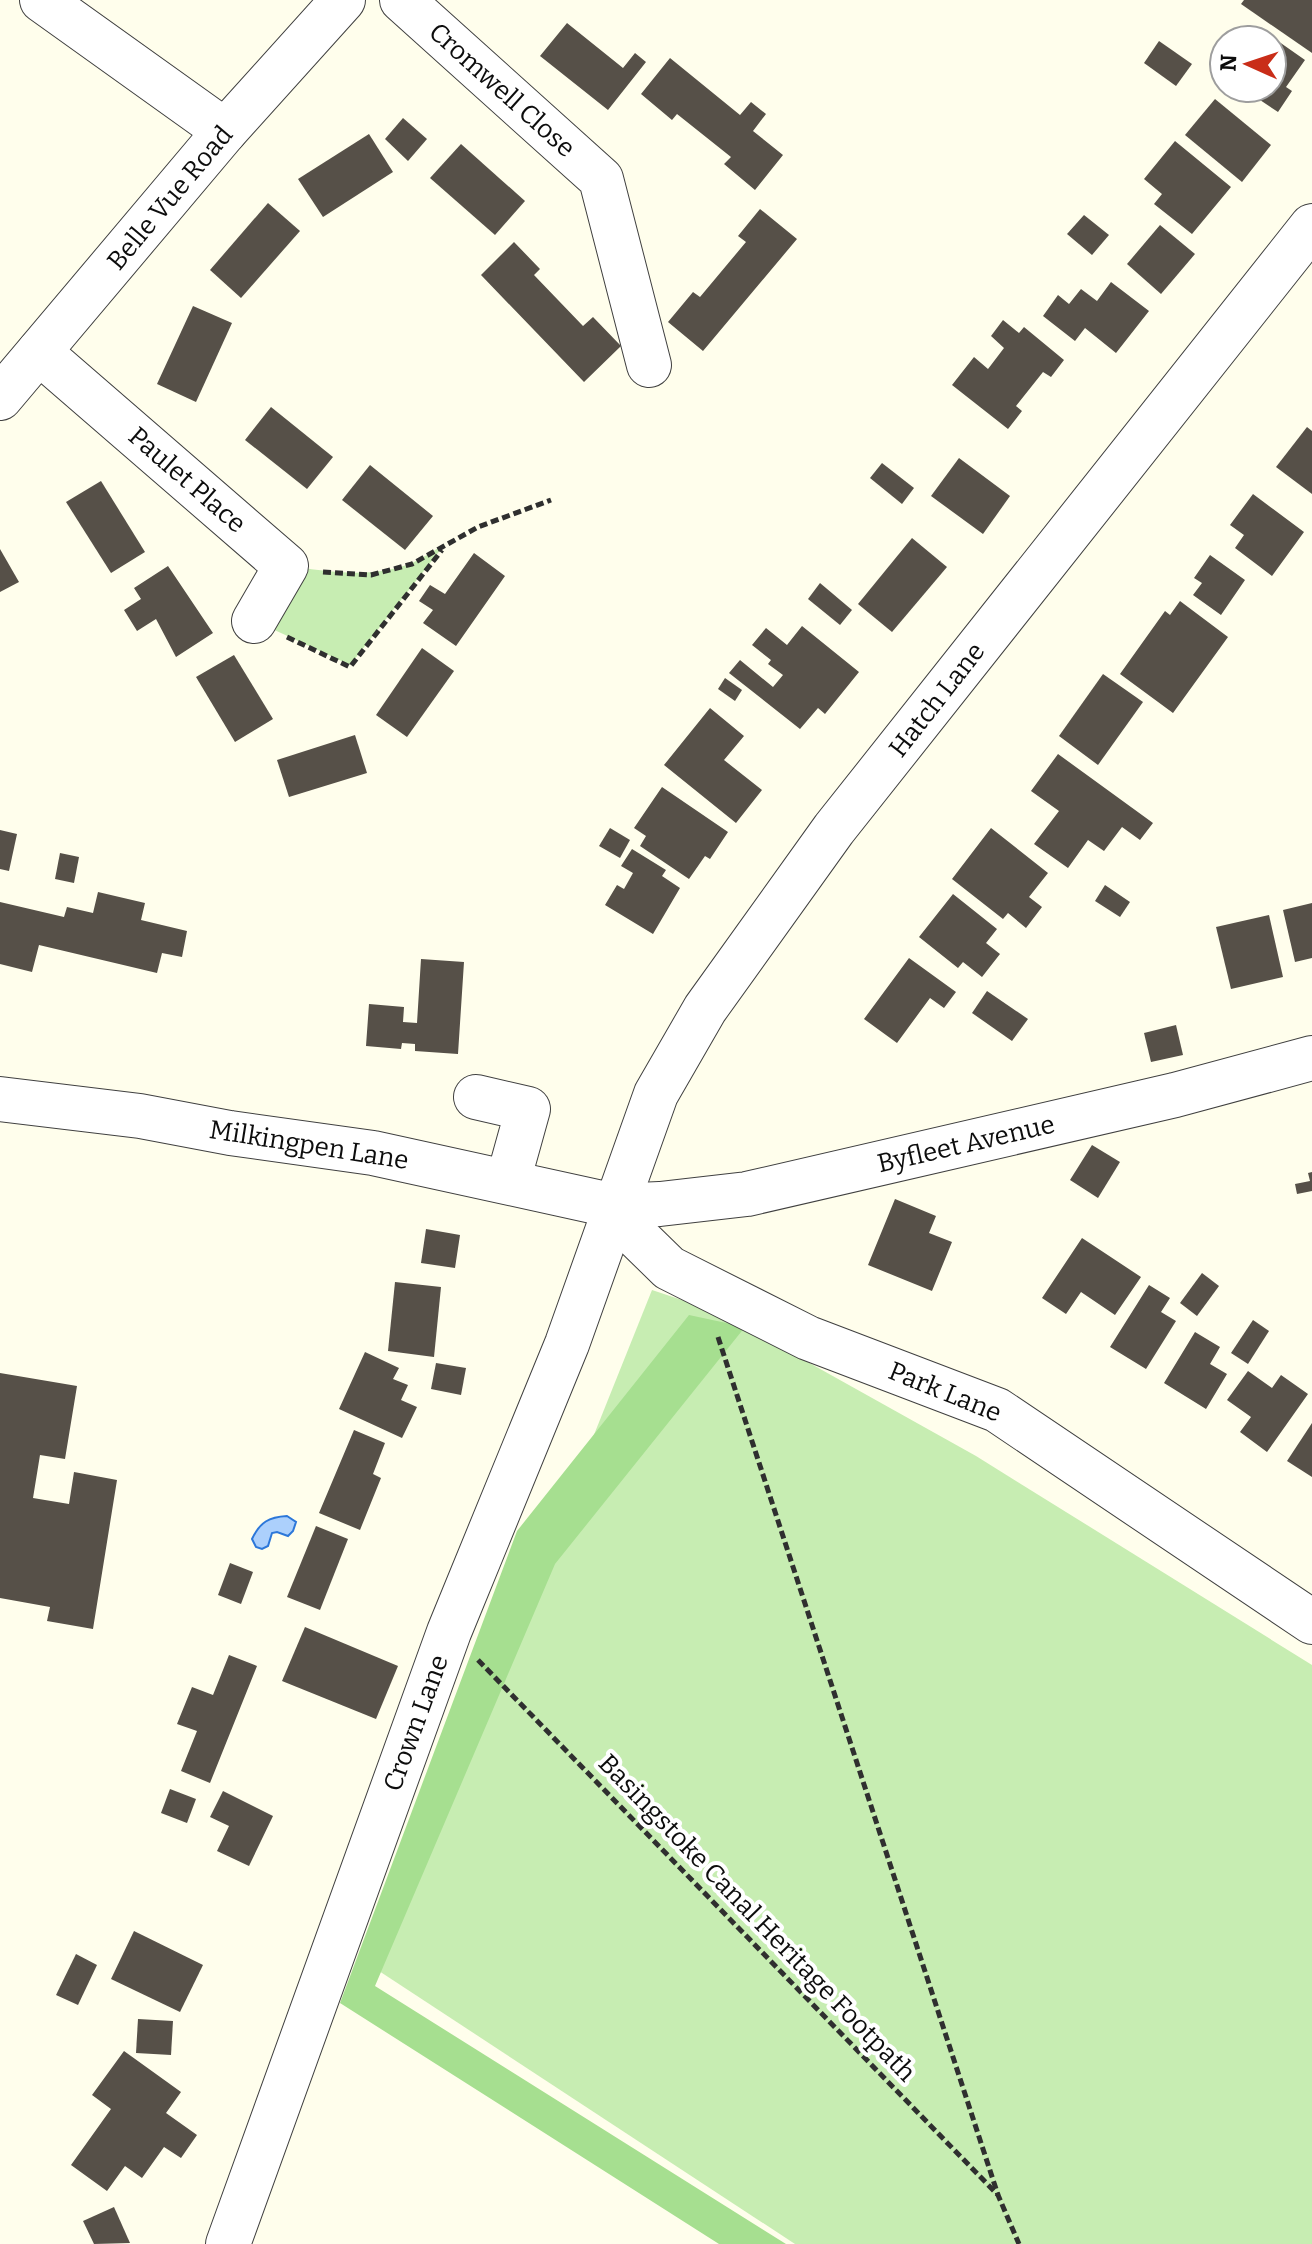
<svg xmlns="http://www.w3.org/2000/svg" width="1312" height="2244" font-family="Bitter,serif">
	<rect width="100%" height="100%" fill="#fffeec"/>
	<g fill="#c7edb2">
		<path d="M445,544L350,665L253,620L285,565C328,572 371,579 412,563C423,558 435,550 445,544Z"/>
		<polygon points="652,1290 718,1312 976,1456 1312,1665 1312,2244 795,2244 379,1971"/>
	</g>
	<polygon fill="#a6df90" points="689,1315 745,1327 555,1564 375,1986 786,2244 719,2244 340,2003 517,1531"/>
	<path fill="#acd0fc" stroke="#2c77d9" stroke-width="2" d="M287,1516L296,1522L293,1531L288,1536L277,1532L272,1533L268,1546L262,1549L256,1547L252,1539C260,1522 269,1517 287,1516Z"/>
	<g fill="#565048">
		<polygon points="1244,0 1312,0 1312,53 1241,4"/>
		<polygon points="567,23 623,68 635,53 646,62 608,110 540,56"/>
		<polygon points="1275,39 1305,60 1286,87 1292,91 1278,112 1242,88 1272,88 1272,44"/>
		<polygon points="1159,41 1192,64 1176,86 1144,63"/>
		<polygon points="670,58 740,115 751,102 766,114 753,131 783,155 755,190 724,164 731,157 677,114 672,120 641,94"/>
		<polygon points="1215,99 1271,145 1242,182 1185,135"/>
		<polygon points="403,118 427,139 408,161 385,139"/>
		<polygon points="369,134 393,172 323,217 298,179"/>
		<polygon points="1175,141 1231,187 1192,234 1154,204 1162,194 1144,179"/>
		<polygon points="461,144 525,201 495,235 430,178"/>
		<polygon points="268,203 300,231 241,298 210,270"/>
		<polygon points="760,209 797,239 703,351 668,322 693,292 700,297 746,242 738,236"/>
		<polygon points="1084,215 1109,235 1092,255 1067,234"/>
		<polygon points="1160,225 1195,254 1161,294 1127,264"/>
		<polygon points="514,242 540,269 534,275 583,326 593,317 621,346 584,382 481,275"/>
		<polygon points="1111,282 1149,311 1116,353 1085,328 1075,341 1043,316 1058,295 1069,304 1081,289 1097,301"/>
		<polygon points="193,306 232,323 196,402 157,384"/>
		<polygon points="1003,320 1019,333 1024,327 1064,360 1051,377 1043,372 1016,406 1022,411 1008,429 952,385 974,357 988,369 1004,348 991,336"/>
		<polygon points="271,407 333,457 307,489 245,440"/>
		<polygon points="1307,427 1312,431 1312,494 1276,467"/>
		<polygon points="959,458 1010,496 983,534 931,496"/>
		<polygon points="882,463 914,488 902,504 870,478"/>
		<polygon points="370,465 433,516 405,550 342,500"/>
		<polygon points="101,481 145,552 111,573 66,502"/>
		<polygon points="1253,494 1304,532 1272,576 1235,548 1244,535 1230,525"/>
		<polygon points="912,538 947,567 892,632 858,604"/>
		<polygon points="0,549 19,582 0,592"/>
		<polygon points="474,553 505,576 456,646 423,623 433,610 419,601 430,585 445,594"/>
		<polygon points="1210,555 1245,580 1221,615 1193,595 1202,583 1194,578"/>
		<polygon points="168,566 213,633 176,657 156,619 137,631 124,610 141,599 134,588"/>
		<polygon points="820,583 852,610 840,625 808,599"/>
		<polygon points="1180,601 1228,637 1173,713 1120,674 1165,611 1170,615"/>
		<polygon points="802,626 859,672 825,714 818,708 800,729 729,673 740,660 773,687 783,675 768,664 771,660 752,645 766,628 787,645"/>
		<polygon points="422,648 454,671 407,737 376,715"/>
		<polygon points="234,655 273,719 235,742 196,677"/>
		<polygon points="1103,674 1143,702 1098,765 1059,736"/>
		<polygon points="725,678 742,690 735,701 718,689"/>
		<polygon points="710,708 744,736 724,760 762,790 736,823 664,765"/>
		<polygon points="355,735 367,773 289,797 277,760"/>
		<polygon points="1058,754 1153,823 1140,840 1122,827 1104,851 1088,840 1068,868 1034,844 1059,811 1031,791"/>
		<polygon points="662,787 728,832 710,859 705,856 689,879 640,846 646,836 634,828"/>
		<polygon points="610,828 630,840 620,858 599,846"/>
		<polygon points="991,828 1048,873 1029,897 1042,907 1026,928 1008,913 1003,919 952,879"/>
		<polygon points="0,830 17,834 9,871 0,869"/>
		<polygon points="632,849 666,870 662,876 680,888 653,934 605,905 617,885 624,889 633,873 621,866"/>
		<polygon points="60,853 79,857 74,883 55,879"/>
		<polygon points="1105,885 1130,902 1120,917 1095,901"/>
		<polygon points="98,892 145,903 141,920 187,931 182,957 162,953 157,973 39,945 32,972 0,964 0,902 64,917 67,907 93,913"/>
		<polygon points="953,894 997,929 986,943 1000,954 982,977 963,962 958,968 919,937"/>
		<polygon points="1312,903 1312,958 1295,962 1283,910"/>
		<polygon points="1269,915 1283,977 1231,989 1216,927"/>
		<polygon points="909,958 956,992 944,1008 930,998 897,1043 864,1019"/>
		<polygon points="421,959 464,962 458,1054 415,1051 415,1044 402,1043 401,1049 366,1046 369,1004 404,1007 403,1022 417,1023"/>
		<polygon points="987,991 1028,1019 1012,1041 972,1013"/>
		<polygon points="1176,1025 1183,1055 1151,1062 1144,1033"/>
		<polygon points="1092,1145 1120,1162 1098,1198 1070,1180"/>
		<polygon points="1312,1172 1312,1191 1297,1194 1295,1184 1310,1181 1308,1173"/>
		<polygon points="895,1199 936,1216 929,1233 952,1242 932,1291 868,1265"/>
		<polygon points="426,1229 460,1235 455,1268 421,1263"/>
		<polygon points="1082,1238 1141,1277 1115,1315 1081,1292 1066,1314 1042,1298"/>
		<polygon points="1202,1273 1219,1286 1197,1316 1180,1303"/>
		<polygon points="395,1282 441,1287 434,1357 388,1351"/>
		<polygon points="1149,1285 1170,1298 1161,1312 1176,1321 1146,1369 1110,1347"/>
		<polygon points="1253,1320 1269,1331 1248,1364 1231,1353"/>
		<polygon points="1195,1332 1220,1347 1210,1364 1227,1374 1206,1409 1164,1383"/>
		<polygon points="365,1352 399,1368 393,1379 408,1385 401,1400 417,1407 402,1438 339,1409"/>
		<polygon points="436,1363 466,1368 461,1395 431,1389"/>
		<polygon points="1248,1371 1272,1388 1281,1375 1308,1394 1267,1452 1240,1432 1251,1417 1227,1400"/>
		<polygon points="0,1373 77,1386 65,1459 40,1455 33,1498 69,1504 74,1472 117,1480 93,1629 47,1621 50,1607 0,1598"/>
		<polygon points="1312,1423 1312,1477 1287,1461"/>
		<polygon points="354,1430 385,1443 373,1474 381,1478 360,1530 319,1513"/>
		<polygon points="316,1526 348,1539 320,1610 287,1597"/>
		<polygon points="230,1563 253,1572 241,1604 218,1595"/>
		<polygon points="305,1627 398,1666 376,1719 282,1681"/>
		<polygon points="229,1655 257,1666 210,1783 181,1771 197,1731 177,1724 192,1687 213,1695"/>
		<polygon points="170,1789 196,1799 187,1823 161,1813"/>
		<polygon points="223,1791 273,1816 249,1866 217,1851 229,1826 210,1817"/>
		<polygon points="134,1931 203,1965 180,2012 111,1979"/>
		<polygon points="76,1954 97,1965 78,2005 56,1995"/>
		<polygon points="138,2019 173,2021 171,2055 136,2053"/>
		<polygon points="124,2051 181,2092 166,2113 197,2135 181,2158 164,2147 142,2178 125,2166 107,2191 71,2165 111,2109 92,2095"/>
		<polygon points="114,2207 130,2243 94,2244 83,2221"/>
	</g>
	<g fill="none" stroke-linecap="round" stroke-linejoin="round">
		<defs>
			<g id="minor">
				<polyline points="42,0 225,131"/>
				<polyline points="402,0 601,179 649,365"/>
				<polyline points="39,352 286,566 254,621"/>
				<polyline points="0,398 225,131 343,0"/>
				<polyline points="476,1097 528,1109 508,1181"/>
				<polyline points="0,1099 140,1116 230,1133 373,1153 615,1206 660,1204 747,1194 1175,1095 1312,1058"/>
				<polyline points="615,1206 626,1226 669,1268 808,1338 997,1410 1312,1622"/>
				<polyline points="228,2244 449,1632 567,1344 656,1094 705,1009 834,829 1312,226"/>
			</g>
		</defs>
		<use href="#minor" stroke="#404040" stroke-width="46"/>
		<g stroke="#2f2f2f" stroke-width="5" stroke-dasharray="8 4" stroke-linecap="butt">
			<polyline points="323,572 371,575 412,564 478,527 551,500"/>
			<polyline points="287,637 350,667 442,550"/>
			<polyline points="718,1337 998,2195"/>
			<polyline points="478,1660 998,2195 1019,2244"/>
		</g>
		<use href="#minor" stroke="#fff" stroke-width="44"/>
	</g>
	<g text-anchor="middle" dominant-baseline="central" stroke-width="8" stroke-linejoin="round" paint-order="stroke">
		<g font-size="26" fill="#0d0d0d" stroke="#fff">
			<text transform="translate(502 90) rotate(42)">Cromwell Close</text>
			<text transform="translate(170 198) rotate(-50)">Belle Vue Road</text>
			<text transform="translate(187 480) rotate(41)">Paulet Place</text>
			<text transform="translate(937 700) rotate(-52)">Hatch Lane</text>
			<text transform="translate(966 1144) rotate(-13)">Byfleet Avenue</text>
			<text transform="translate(309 1145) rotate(9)">Milkingpen Lane</text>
			<text transform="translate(945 1392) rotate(22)">Park Lane</text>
			<text transform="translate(416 1723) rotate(-70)">Crown Lane</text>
			<text transform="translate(757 1918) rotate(46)">Basingstoke Canal Heritage Footpath</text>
		</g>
	</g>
	<g transform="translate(1248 64) rotate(273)"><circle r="38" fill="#ffffff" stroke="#9e9e9e" stroke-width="2"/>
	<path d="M0-6L14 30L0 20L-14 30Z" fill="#c92d18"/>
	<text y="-12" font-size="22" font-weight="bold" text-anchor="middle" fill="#0d0d0d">N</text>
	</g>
</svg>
